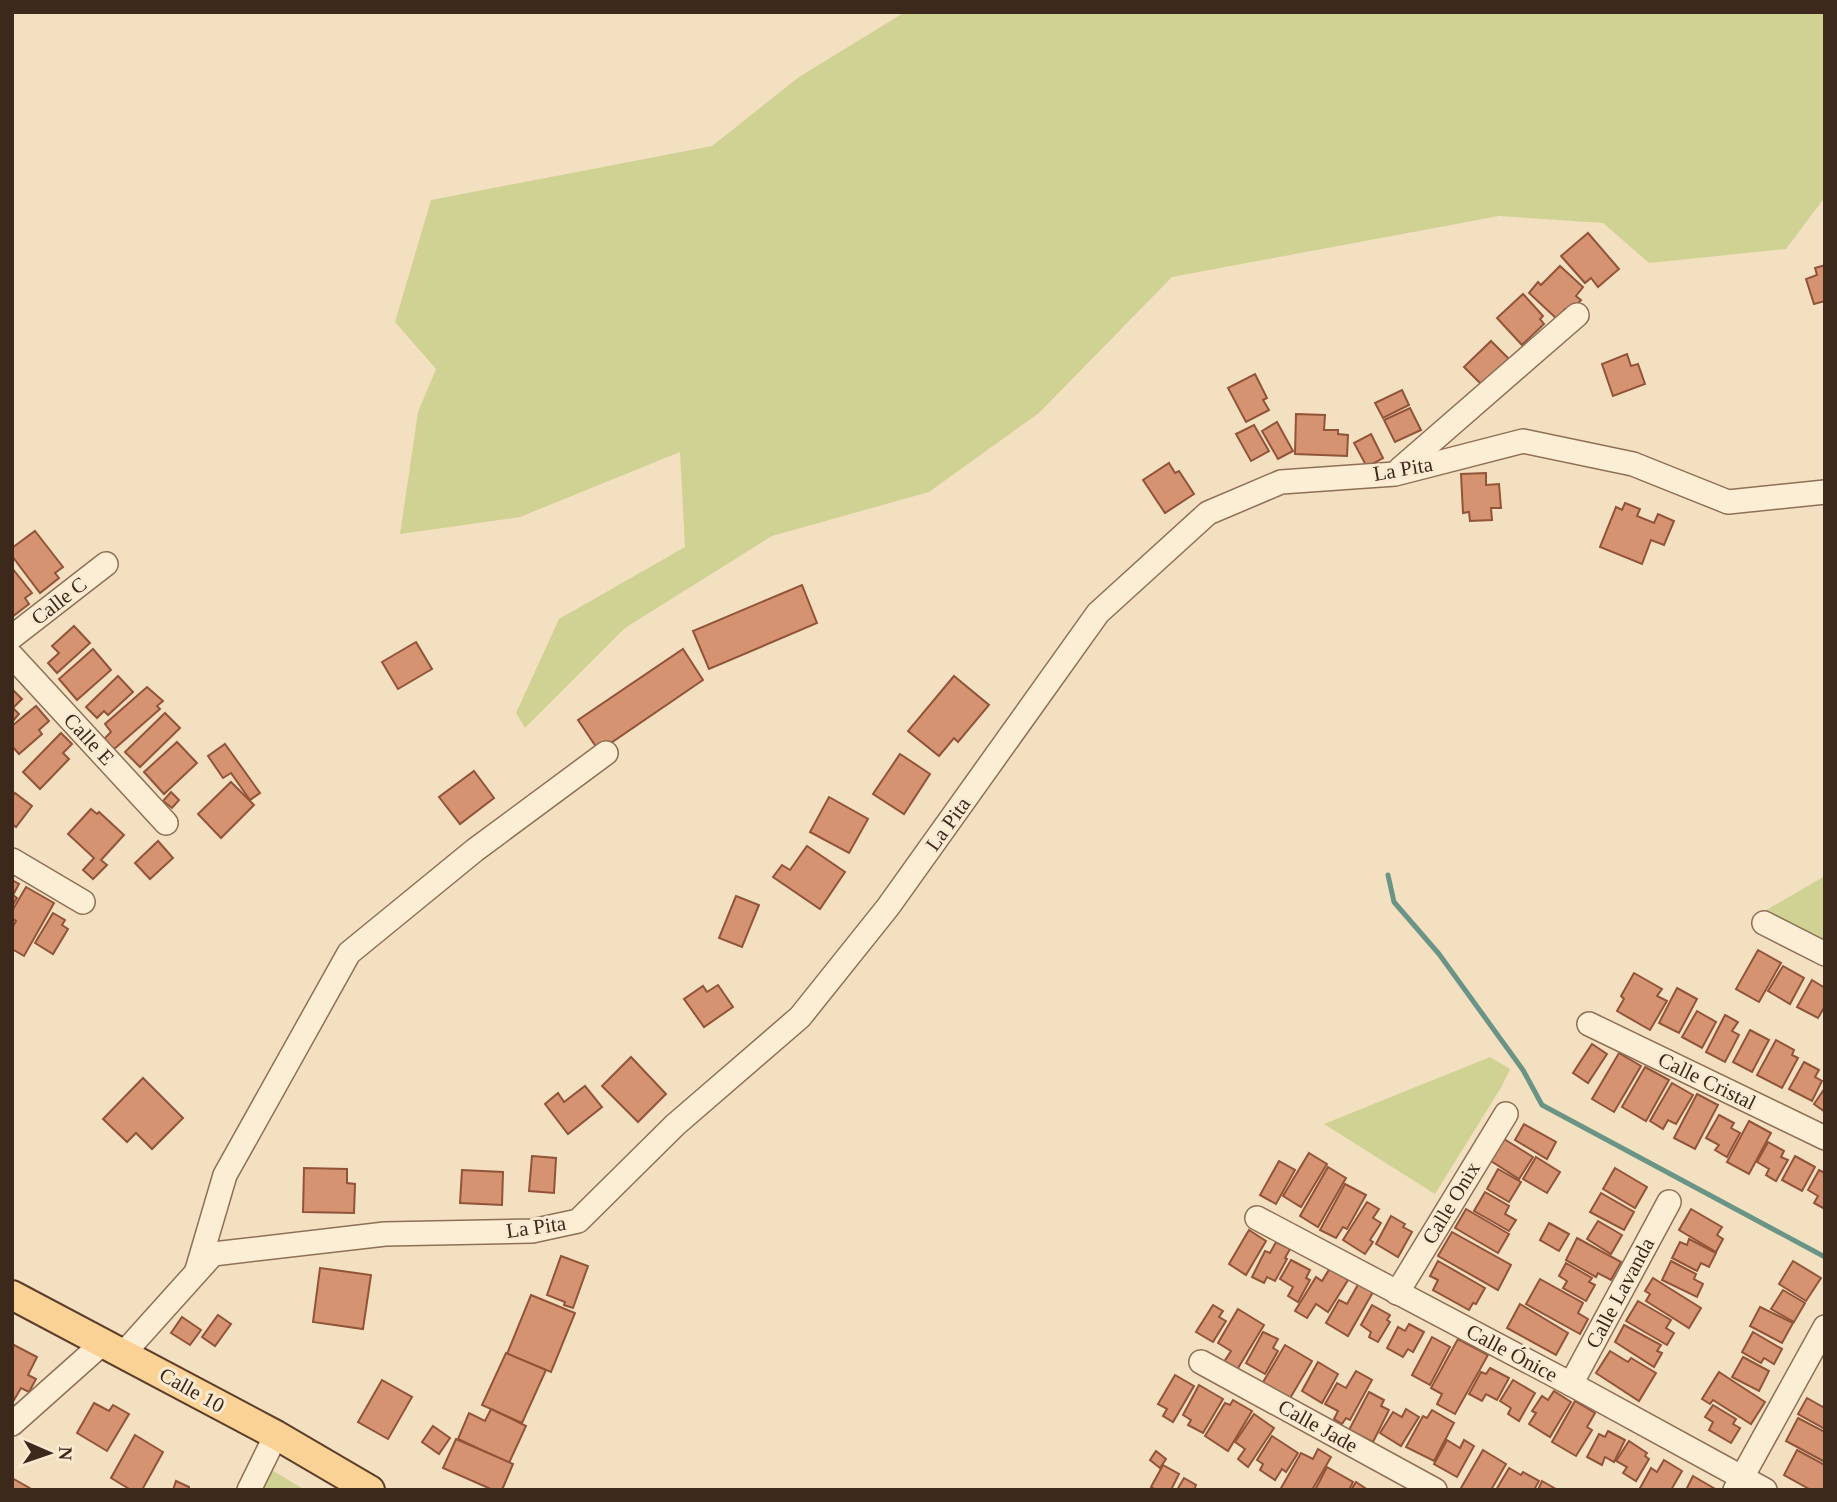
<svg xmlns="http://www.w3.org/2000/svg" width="1837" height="1502" font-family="'Times New Roman',serif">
	<rect width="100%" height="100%" fill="#f3e0c1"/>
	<g fill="#d0d293">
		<polygon points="905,12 1825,12 1825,197 1786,249 1649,263 1603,223 1499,216 1172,277 1039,413 929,492 772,536 625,628 525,728 516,713 559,619 685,547 680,452 520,517 400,534 418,412 436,369 395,322 431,200 712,146 799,77"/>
		<polygon points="1825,876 1825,947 1761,913"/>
		<polygon points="1490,1057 1510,1069 1502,1086 1435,1194 1324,1124"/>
		<polygon points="270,1469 305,1490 259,1490"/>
	</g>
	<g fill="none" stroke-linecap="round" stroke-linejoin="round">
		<polyline stroke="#6a9486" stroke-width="5" points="1388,875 1394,902 1439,954 1523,1070 1542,1105 1825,1257"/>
	</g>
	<g fill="#d59372" stroke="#915439" stroke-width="2">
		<polygon points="1588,233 1619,269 1598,287 1591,278 1585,283 1561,256"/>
		<polygon points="1825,265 1825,301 1814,304 1806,279 1817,275 1815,268"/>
		<polygon points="1560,266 1583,287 1576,296 1581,300 1569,313 1565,309 1557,319 1529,293 1538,282 1541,285"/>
		<polygon points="1523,294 1543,316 1540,319 1544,324 1522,345 1497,318"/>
		<polygon points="1491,341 1511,361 1484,387 1464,367"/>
		<polygon points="1627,354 1631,366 1638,364 1645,384 1613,396 1602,364"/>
		<polygon points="1255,374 1267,398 1263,400 1269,410 1246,422 1228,388"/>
		<polygon points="1402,390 1409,405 1383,418 1375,403"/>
		<polygon points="1410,408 1421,430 1395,442 1384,420"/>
		<polygon points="1296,414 1325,415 1324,430 1338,430 1338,434 1348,435 1347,456 1295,454"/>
		<polygon points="1277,422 1293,451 1278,459 1262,431"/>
		<polygon points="1254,425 1269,451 1251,461 1236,434"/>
		<polygon points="1371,434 1383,458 1367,467 1354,443"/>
		<polygon points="1169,463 1175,473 1179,471 1194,494 1165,513 1143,480"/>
		<polygon points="1486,473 1486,485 1499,484 1501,508 1491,508 1492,520 1470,521 1469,512 1463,513 1461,474"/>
		<polygon points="1625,503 1640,509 1637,516 1654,523 1658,514 1674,521 1664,545 1651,540 1642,564 1600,547 1616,507 1622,510"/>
		<polygon points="35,531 63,567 55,573 59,578 40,593 12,556 12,548"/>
		<polygon points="12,568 32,593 25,598 29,604 12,617"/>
		<polygon points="802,585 817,623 709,669 693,631"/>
		<polygon points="74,626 90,643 57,673 48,663 59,653 52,646"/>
		<polygon points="416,642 432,669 398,689 382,662"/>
		<polygon points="93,649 111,670 77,700 59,679"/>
		<polygon points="683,649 703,680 599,751 578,720"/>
		<polygon points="118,676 133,692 108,715 104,711 97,718 86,707"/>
		<polygon points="954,676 989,705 958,742 954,738 939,756 908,731"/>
		<polygon points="147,687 163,701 157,706 160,709 113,750 104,739 111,732 105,724"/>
		<polygon points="12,689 22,699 13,708 19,714 12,722"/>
		<polygon points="36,706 49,721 39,730 42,734 19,754 12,746 12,726"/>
		<polygon points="165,713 180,728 140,767 125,752"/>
		<polygon points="61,733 72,744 63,753 69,759 40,789 23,772"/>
		<polygon points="177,742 197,763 164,794 144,772"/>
		<polygon points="225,744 260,793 250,800 231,773 223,778 208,756"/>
		<polygon points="900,754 930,774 904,814 873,794"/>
		<polygon points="474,771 494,798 460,824 439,797"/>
		<polygon points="231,782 254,805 221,838 198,814"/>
		<polygon points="171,792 179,800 172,808 163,801"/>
		<polygon points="15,793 32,806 16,827 12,824 12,797"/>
		<polygon points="829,797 868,819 849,853 810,832"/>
		<polygon points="91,809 97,814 99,812 124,835 101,860 107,865 93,879 83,870 94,858 68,834"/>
		<polygon points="158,841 173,858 150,879 135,863"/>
		<polygon points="807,846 845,872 820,909 773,877 782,865 790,870"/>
		<polygon points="12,880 19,884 13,895 17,898 12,906"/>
		<polygon points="26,887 54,903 24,956 12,949 12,928 16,921 12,918 12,911"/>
		<polygon points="736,896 759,905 742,947 719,938"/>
		<polygon points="53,913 65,920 62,925 68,929 53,954 35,943"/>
		<polygon points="1758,950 1781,963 1759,1002 1736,989"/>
		<polygon points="1783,966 1804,978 1790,1004 1768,991"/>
		<polygon points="1634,973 1662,989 1657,996 1667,1001 1650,1030 1617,1011 1624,999 1621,996"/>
		<polygon points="1812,980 1825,988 1825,1006 1818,1018 1797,1007"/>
		<polygon points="718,985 733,1007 704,1027 684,999 703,986 707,992"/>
		<polygon points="1677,988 1697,999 1679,1033 1659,1023"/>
		<polygon points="1697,1011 1716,1022 1702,1048 1682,1037"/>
		<polygon points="1725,1015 1738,1022 1732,1031 1739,1035 1725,1062 1706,1052"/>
		<polygon points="1750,1030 1769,1040 1752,1072 1733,1062"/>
		<polygon points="1776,1040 1794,1050 1792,1055 1798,1058 1782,1088 1757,1075"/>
		<polygon points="1592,1044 1607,1054 1588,1083 1573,1073"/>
		<polygon points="1619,1053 1641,1066 1614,1112 1592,1099"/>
		<polygon points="631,1057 666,1094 638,1122 602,1086"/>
		<polygon points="1804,1062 1819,1070 1815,1077 1822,1081 1812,1101 1789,1089"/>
		<polygon points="1645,1067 1669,1080 1646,1121 1622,1107"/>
		<polygon points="143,1078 183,1118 152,1149 136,1133 127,1142 103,1119"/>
		<polygon points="1672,1083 1693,1095 1676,1124 1668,1120 1663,1129 1650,1121"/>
		<polygon points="585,1086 602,1107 568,1134 545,1104 558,1093 564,1102"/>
		<polygon points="1825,1088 1825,1112 1814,1104"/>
		<polygon points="1697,1094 1718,1105 1695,1149 1674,1138"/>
		<polygon points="1719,1115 1734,1123 1731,1128 1740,1133 1727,1157 1715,1150 1719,1145 1706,1138"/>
		<polygon points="1749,1121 1771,1133 1749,1174 1727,1162"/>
		<polygon points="1524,1124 1556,1142 1547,1159 1515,1140"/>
		<polygon points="1504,1139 1533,1157 1519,1179 1491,1161"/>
		<polygon points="1768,1142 1784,1151 1781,1157 1788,1160 1776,1181 1766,1175 1769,1169 1757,1162"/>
		<polygon points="1309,1153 1327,1164 1301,1207 1283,1196"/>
		<polygon points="532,1156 556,1158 554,1193 529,1191"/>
		<polygon points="1795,1156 1815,1167 1802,1191 1782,1180"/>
		<polygon points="1536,1157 1560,1172 1547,1193 1523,1179"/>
		<polygon points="1279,1161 1295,1170 1276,1204 1260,1195"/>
		<polygon points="1328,1167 1346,1178 1318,1227 1300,1216"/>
		<polygon points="304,1168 347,1169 347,1183 355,1184 354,1213 303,1212"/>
		<polygon points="1615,1168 1647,1187 1635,1208 1603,1189"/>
		<polygon points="1498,1169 1521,1182 1509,1202 1487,1189"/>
		<polygon points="462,1170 503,1172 502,1205 460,1203"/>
		<polygon points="1819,1170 1825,1173 1825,1209 1814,1203 1818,1196 1808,1190"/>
		<polygon points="1345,1184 1366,1195 1347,1229 1343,1227 1336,1238 1320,1230"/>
		<polygon points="1485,1192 1509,1206 1505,1214 1516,1220 1509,1231 1474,1211"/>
		<polygon points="1601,1193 1634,1212 1624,1230 1590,1212"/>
		<polygon points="1367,1202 1379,1209 1373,1218 1381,1223 1370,1240 1373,1242 1365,1254 1343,1240"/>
		<polygon points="1466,1209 1509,1234 1498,1253 1455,1228"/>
		<polygon points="1691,1209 1722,1227 1717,1235 1723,1239 1716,1252 1679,1230"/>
		<polygon points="1391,1216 1405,1224 1403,1227 1412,1232 1398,1257 1376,1244"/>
		<polygon points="1598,1221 1622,1235 1611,1254 1587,1239"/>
		<polygon points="1549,1223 1569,1234 1559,1251 1540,1240"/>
		<polygon points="1249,1230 1266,1241 1246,1275 1229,1264"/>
		<polygon points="1452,1232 1511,1265 1498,1290 1438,1256"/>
		<polygon points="1577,1238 1621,1262 1611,1280 1598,1273 1596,1277 1566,1260"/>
		<polygon points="1689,1239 1716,1253 1709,1267 1701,1263 1697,1271 1672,1258 1680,1242 1687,1245"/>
		<polygon points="1276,1242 1290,1249 1285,1258 1287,1259 1275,1281 1267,1277 1264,1283 1252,1277 1265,1251 1270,1253"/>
		<polygon points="561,1256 588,1266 573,1308 564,1305 565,1302 547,1295"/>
		<polygon points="1291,1260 1310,1270 1306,1278 1310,1280 1298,1302 1288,1296 1293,1287 1280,1279"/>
		<polygon points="1438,1261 1485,1288 1476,1304 1473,1303 1469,1310 1433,1290 1438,1280 1430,1276"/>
		<polygon points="1671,1261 1696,1274 1694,1279 1703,1284 1697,1297 1662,1280"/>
		<polygon points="1793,1261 1821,1278 1806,1301 1779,1284"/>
		<polygon points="1566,1263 1592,1278 1589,1282 1595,1285 1586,1301 1563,1288 1567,1281 1559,1276"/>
		<polygon points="320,1268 371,1275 363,1329 313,1322"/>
		<polygon points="1330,1268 1348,1280 1328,1312 1316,1304 1307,1318 1295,1311 1316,1277 1322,1281"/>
		<polygon points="1653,1278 1701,1308 1689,1328 1646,1301 1650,1294 1645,1291"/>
		<polygon points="1540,1279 1583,1303 1578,1313 1588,1319 1580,1334 1526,1304"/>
		<polygon points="1359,1283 1373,1292 1348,1336 1326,1323 1339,1300 1347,1304"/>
		<polygon points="1783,1290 1805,1303 1794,1322 1771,1309"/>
		<polygon points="531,1295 575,1313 551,1372 507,1354"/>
		<polygon points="1638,1301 1671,1320 1666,1328 1674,1333 1667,1345 1626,1321"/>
		<polygon points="1520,1304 1568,1333 1556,1355 1507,1328"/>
		<polygon points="1213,1305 1223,1311 1219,1317 1226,1321 1213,1342 1196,1332"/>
		<polygon points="1372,1305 1390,1315 1387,1320 1390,1322 1378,1342 1369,1337 1371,1332 1361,1325"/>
		<polygon points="1760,1307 1793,1323 1782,1343 1750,1326"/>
		<polygon points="1238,1309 1264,1325 1235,1373 1222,1365 1231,1351 1218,1343"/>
		<polygon points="218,1315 231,1324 215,1346 202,1337"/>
		<polygon points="182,1317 201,1330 190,1345 171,1333"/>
		<polygon points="1409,1324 1424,1332 1413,1352 1408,1349 1403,1357 1387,1348 1398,1327 1405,1331"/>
		<polygon points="1624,1325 1661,1345 1657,1351 1662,1353 1654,1367 1615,1342"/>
		<polygon points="1263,1332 1278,1339 1273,1348 1278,1351 1265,1374 1246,1363"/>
		<polygon points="1753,1332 1782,1349 1774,1364 1764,1358 1761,1363 1742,1352"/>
		<polygon points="1432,1337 1450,1347 1430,1385 1412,1375"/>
		<polygon points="1458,1339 1488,1355 1455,1414 1437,1404 1442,1394 1431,1388"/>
		<polygon points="12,1344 37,1357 28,1375 36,1379 29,1392 21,1388 14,1400 12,1399"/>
		<polygon points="1285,1345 1312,1361 1289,1400 1262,1384"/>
		<polygon points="1610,1351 1628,1362 1631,1358 1656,1373 1639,1401 1596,1373"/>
		<polygon points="506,1353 546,1370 522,1423 482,1405"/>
		<polygon points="1743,1357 1769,1371 1759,1391 1732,1377"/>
		<polygon points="1318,1362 1338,1374 1322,1403 1302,1391"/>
		<polygon points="1490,1368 1509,1378 1497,1400 1486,1394 1482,1401 1469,1394 1481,1372 1486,1374"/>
		<polygon points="1356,1371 1372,1380 1350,1420 1346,1418 1342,1424 1334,1419 1338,1411 1325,1404 1337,1383 1346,1388"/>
		<polygon points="1719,1372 1765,1402 1751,1424 1713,1400 1710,1404 1702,1399"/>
		<polygon points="1175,1375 1194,1386 1173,1422 1163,1416 1167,1409 1158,1404"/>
		<polygon points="382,1380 412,1397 388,1439 358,1422"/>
		<polygon points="1513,1380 1535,1393 1519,1421 1508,1414 1511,1408 1500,1401"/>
		<polygon points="1199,1385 1223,1399 1203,1433 1188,1425 1191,1420 1183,1415"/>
		<polygon points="1554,1391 1571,1402 1550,1437 1529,1424 1536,1413 1532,1411 1542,1396 1548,1400"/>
		<polygon points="1369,1392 1384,1400 1381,1406 1389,1410 1373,1442 1349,1430"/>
		<polygon points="1807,1398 1823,1407 1825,1404 1825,1429 1798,1414"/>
		<polygon points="1233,1400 1252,1411 1228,1451 1205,1436 1225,1403 1230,1405"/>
		<polygon points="1575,1401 1595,1413 1587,1427 1592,1430 1576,1456 1552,1442"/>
		<polygon points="94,1403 109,1411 113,1405 129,1414 107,1451 77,1433"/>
		<polygon points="1713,1405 1736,1419 1733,1424 1740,1428 1731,1443 1709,1430 1713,1422 1705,1417"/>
		<polygon points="491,1409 526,1426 509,1463 458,1439 469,1413 485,1421"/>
		<polygon points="1406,1409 1419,1417 1401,1446 1380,1433 1393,1412 1402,1417"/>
		<polygon points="1432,1410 1454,1423 1434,1461 1406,1447 1423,1416 1427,1418"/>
		<polygon points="1254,1414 1274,1428 1248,1467 1238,1459 1245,1449 1235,1442"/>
		<polygon points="1798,1418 1825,1432 1825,1462 1786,1441"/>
		<polygon points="433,1426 450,1438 439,1454 422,1442"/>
		<polygon points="1608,1431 1625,1440 1614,1462 1605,1457 1602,1465 1587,1457 1599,1434 1605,1437"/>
		<polygon points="135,1435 163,1452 142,1490 131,1490 111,1478"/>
		<polygon points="1272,1436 1298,1453 1286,1472 1282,1469 1275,1480 1260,1470 1263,1464 1257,1460"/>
		<polygon points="456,1439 513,1464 502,1490 493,1490 443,1468"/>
		<polygon points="1447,1440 1460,1448 1464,1440 1474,1446 1457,1477 1434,1464"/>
		<polygon points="1629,1441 1647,1453 1645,1456 1649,1459 1636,1481 1623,1473 1627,1467 1616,1461"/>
		<polygon points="1318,1449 1331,1457 1312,1490 1280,1490 1301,1453 1313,1459"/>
		<polygon points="1483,1450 1506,1464 1491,1490 1464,1490 1461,1488"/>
		<polygon points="1797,1450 1825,1465 1825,1490 1811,1490 1784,1475"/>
		<polygon points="1156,1451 1166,1459 1160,1468 1150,1460"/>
		<polygon points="1664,1460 1682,1471 1671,1490 1639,1490 1651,1468 1657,1472"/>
		<polygon points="1163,1465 1179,1474 1171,1490 1156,1490 1151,1487"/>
		<polygon points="1327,1467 1353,1482 1349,1490 1315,1490"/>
		<polygon points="1509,1468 1521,1475 1523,1472 1539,1481 1534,1490 1496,1490"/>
		<polygon points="1693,1476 1717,1490 1686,1490"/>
		<polygon points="12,1478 33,1490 12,1490"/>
		<polygon points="1184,1478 1196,1485 1194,1490 1177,1490"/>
		<polygon points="176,1481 189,1487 189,1490 173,1490"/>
		<polygon points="1542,1481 1556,1489 1556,1490 1538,1490"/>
		<polygon points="1356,1482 1368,1490 1351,1490"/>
	</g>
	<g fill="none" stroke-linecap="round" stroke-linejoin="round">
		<defs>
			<g id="minor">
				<polyline points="1400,469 1577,315"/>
				<polyline points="12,637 106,564"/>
				<polyline points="12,656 166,823"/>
				<polyline points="12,860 83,902"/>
				<polyline points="1764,923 1825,954"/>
				<polyline points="1589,1024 1825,1138"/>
				<polyline points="1257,1218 1571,1384 1765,1490"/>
				<polyline points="197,1270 225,1175 349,953 475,850 606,753"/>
				<polyline points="1397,1293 1506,1114"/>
				<polyline points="124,1353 213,1254 385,1234 532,1231 578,1221 675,1125 800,1017 888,907 1098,613 1208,513 1281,482 1395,474 1523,441 1633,464 1728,502 1825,492"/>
				<polyline points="1201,1362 1435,1490"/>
				<polyline points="1571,1384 1669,1202"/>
				<polyline points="12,1424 104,1342"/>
				<polyline points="249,1490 276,1435"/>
				<polyline points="1735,1490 1825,1327"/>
			</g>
			<polyline id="major" points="12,1295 276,1435 370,1490"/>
		</defs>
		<use href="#minor" stroke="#8f6f56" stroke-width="26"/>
		<use href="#major" stroke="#5c3e2b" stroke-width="32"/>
		<use href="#minor" stroke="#fcedd5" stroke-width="23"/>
		<use href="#major" stroke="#fad295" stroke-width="28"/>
	</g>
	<g text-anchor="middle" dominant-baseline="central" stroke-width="6" stroke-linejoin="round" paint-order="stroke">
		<g font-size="21" fill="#3d291c" stroke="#f9ead1">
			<text transform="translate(1403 469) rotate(-10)">La Pita</text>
			<text transform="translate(59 601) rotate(-38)">Calle C</text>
			<text transform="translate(89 739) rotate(47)">Calle E</text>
			<text transform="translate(948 824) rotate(-54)">La Pita</text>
			<text transform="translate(1707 1081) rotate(26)">Calle Cristal</text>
			<text transform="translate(1451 1203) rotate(-59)">Calle Onix</text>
			<text transform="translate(536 1227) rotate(-8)">La Pita</text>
			<text transform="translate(1620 1293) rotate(-62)">Calle Lavanda</text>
			<text transform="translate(1512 1353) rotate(28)">Calle Ónice</text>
			<text transform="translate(192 1390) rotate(29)">Calle 10</text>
			<text transform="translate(1318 1426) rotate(29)">Calle Jade</text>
		</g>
	</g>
	<rect width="1837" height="1502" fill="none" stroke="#3d291c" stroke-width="28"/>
	<g transform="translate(49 1453) rotate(92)" stroke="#f9ead1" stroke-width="5" paint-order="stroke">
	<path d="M0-5L12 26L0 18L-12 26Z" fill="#3d291c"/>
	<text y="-10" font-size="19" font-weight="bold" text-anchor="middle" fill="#3d291c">N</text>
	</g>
</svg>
